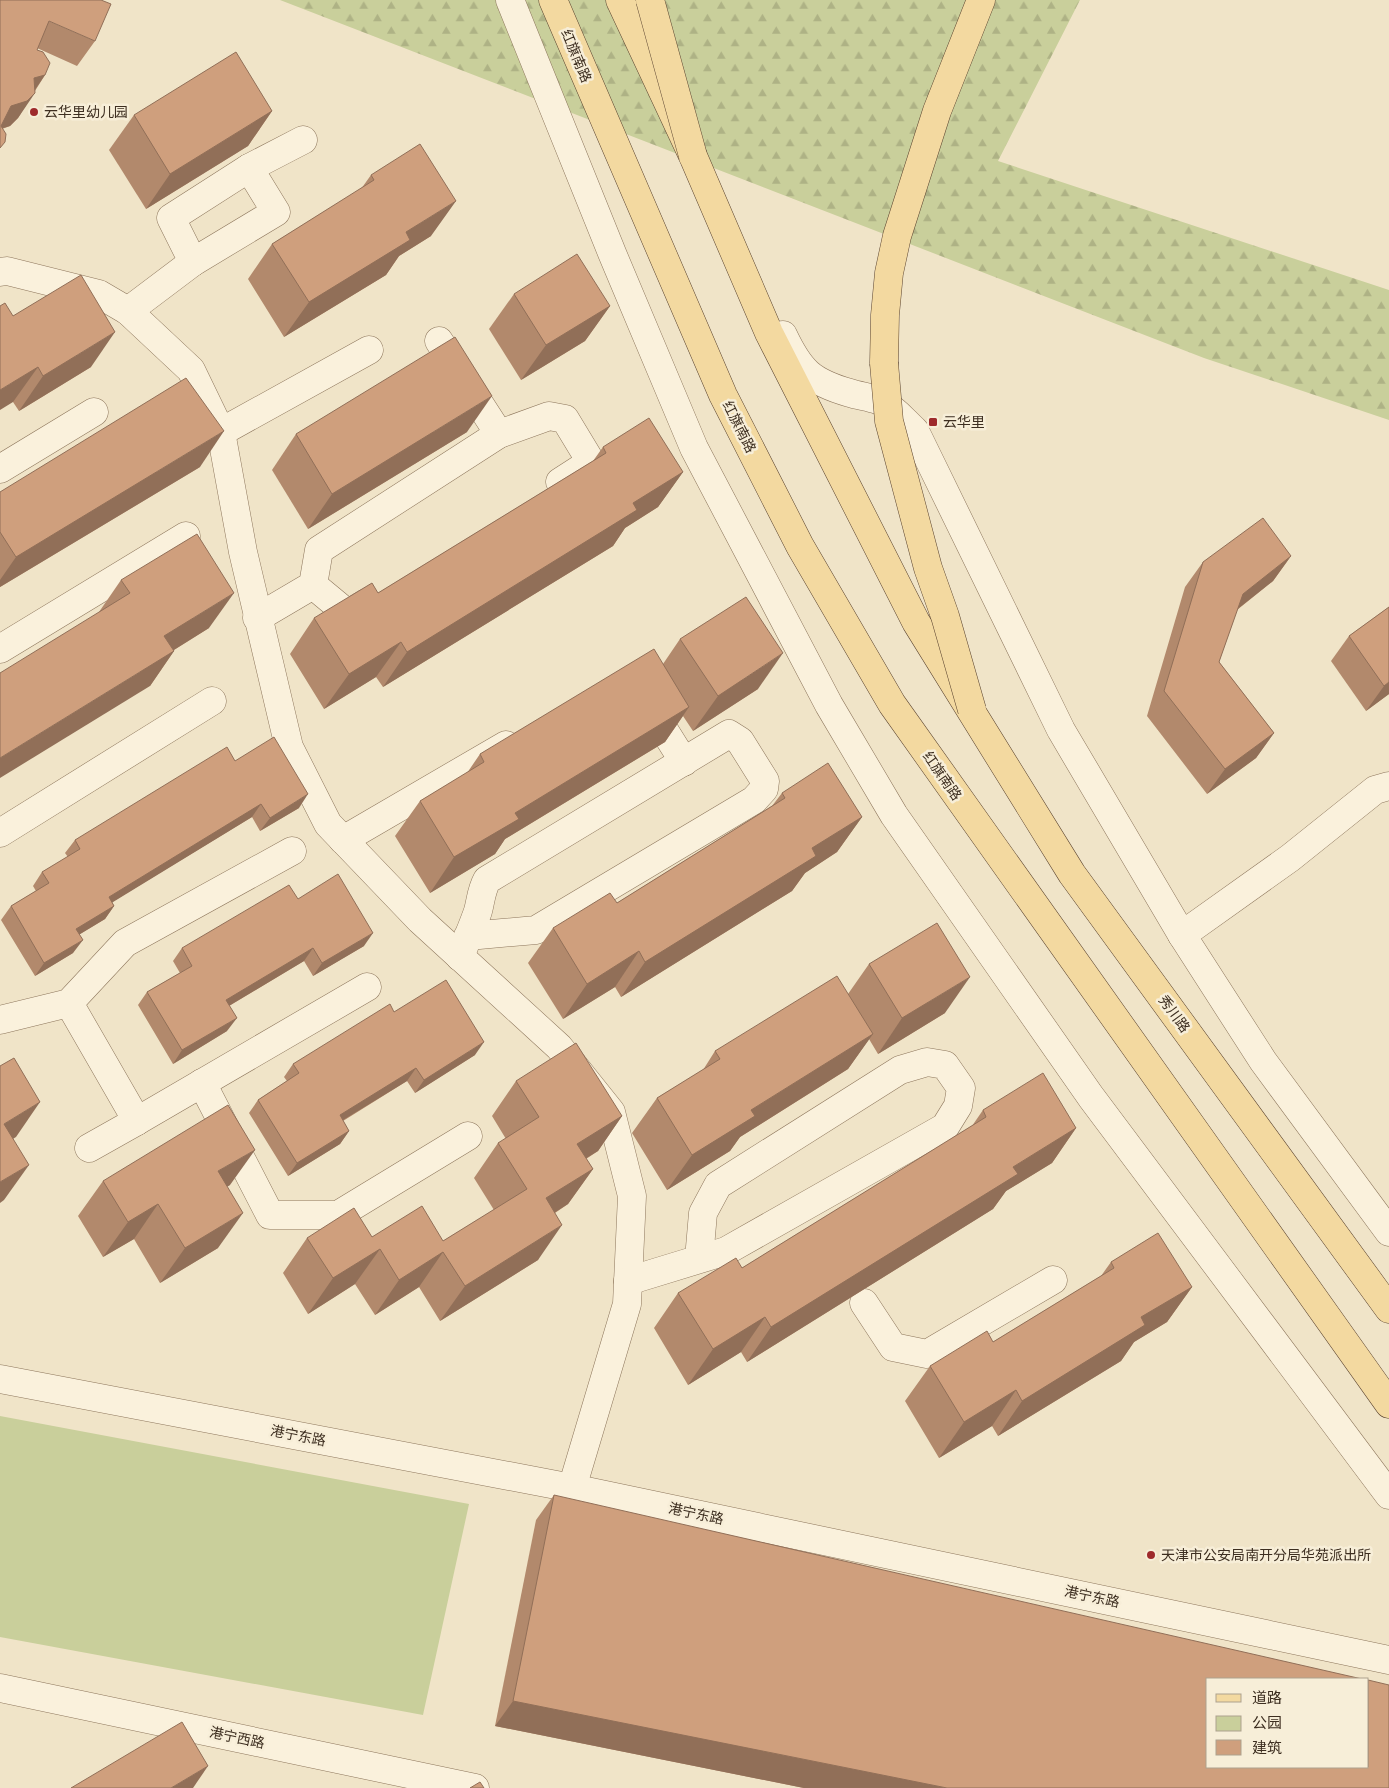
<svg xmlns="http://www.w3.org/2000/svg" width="1389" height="1788" font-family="'Times New Roman','Noto Sans SC',serif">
	<defs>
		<pattern id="forest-firs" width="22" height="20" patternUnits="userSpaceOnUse" patternTransform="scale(1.25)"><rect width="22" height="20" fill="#c9cf9b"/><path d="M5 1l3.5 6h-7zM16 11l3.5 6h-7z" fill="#aeb285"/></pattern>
	</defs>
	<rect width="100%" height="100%" fill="#f0e4c8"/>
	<polygon fill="#c9cf9b" points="0,1416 469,1504 423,1715 0,1637"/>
	<polygon fill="url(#forest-firs)" points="280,0 1080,0 998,161 1389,290 1389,420 1204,358"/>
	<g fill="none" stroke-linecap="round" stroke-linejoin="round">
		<defs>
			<g id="minor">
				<polyline points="510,0 612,253 694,448 829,705 894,815 1091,1097 1389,1495"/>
				<polyline points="193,262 276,212 249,168"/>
				<polyline points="0,272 7,271 99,294 128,311 191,370 221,432 243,552 289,747 328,824 420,920 559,1047 611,1112 632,1196 627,1304 572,1488"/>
				<polyline points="128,311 193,262 171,218 249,168 303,140"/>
				<path d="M783,335C800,371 811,382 850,393C859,396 871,397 880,401C894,408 904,421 915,431L1061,730L1182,935L1263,1061L1389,1232"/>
				<polyline points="439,341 499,434"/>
				<polyline points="221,432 369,350"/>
				<polyline points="0,469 94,412"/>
				<polyline points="313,585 348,614 366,603"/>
				<polyline points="257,618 313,585 319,550 499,434 549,416 565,419 591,462 560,482"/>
				<polyline points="0,649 186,536"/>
				<polyline points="649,706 684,762"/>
				<polyline points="0,833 212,701"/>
				<polyline points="343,840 506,745"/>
				<polyline points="1182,935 1290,858 1375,790 1389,786"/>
				<path d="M460,957C466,941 473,926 478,911C481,900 481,891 487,880L729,734L740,741L765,781L764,789L754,800L536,930L468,936"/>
				<polyline points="69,1003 137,1121 367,987"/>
				<polyline points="0,1020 69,1003 125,943 292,851"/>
				<polyline points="202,1083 270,1215 338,1215 468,1136"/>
				<polyline points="89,1148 137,1121"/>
				<polyline points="628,1281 726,1251 945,1127 958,1106 961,1088 945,1065 927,1062 900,1070 718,1185 703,1213 699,1259"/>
				<polyline points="864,1303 893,1347 927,1354 1053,1280"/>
				<polyline points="0,1379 572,1488 1389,1660"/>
				<polyline points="0,1688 475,1788"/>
			</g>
			<g id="major">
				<polyline points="553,0 723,395 800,546 892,704 1389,1404"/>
				<polyline points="620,0 693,156 769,333 916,622 1072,874 1389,1309"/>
				<polyline points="884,363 885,315 889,273 897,236 937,111 981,0"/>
			</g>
		</defs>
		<use href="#minor" stroke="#8d765c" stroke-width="29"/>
		<use href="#major" stroke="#5b4430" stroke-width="29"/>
		<use href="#minor" stroke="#faf1dc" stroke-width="28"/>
		<use href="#major" stroke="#f3d9a0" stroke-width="28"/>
		<defs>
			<g id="major-bridge">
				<polyline points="650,0 693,156"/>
				<polyline points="884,363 889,421 928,568 945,616 972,710"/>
			</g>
		</defs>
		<use href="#major-bridge" stroke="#5b4430" stroke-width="29" stroke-linecap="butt"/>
		<use href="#major-bridge" stroke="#f3d9a0" stroke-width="28"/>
	</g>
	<g fill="#b2896c">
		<polygon points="0,0 95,41 77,66 37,48 37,50 45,75 18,118 10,126 2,129"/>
		<polygon points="272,111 248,146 146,209 109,150 134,115"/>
		<polygon points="371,175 431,236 399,256 386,275 284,337 248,279 272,244 361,189"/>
		<polygon points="514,294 610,306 585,341 521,380 489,329"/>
		<polygon points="13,316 91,367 19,411 13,402"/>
		<polygon points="467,432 308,529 272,470 296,434"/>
		<polygon points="603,447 683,472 658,507 625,528 613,546 383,687 376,677 324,709 290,654 314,618 378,593 593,461"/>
		<polygon points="200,467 0,587 0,492"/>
		<polygon points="1291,556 1273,581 1237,610 1219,662 1274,733 1256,758 1207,794 1147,716 1185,587 1203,562"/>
		<polygon points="121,580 209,628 174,650 174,651 150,686 99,612"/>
		<polygon points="1389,607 1389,694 1366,711 1331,661 1349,636"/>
		<polygon points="680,639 758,689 693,731 683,716 665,742 505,839 495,854 430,893 395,836 420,801 467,773 480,754 663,664"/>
		<polygon points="235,761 299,808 260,831 252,817 112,902 114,906 105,919 80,934 73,953 35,976 1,920 11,906 36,891 33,886 42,872 68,857 65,853 75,840"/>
		<polygon points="782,793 862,817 837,852 805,873 792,891 621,997 615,987 563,1019 528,963 553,928 617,903 772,806"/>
		<polygon points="298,899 364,946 313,976 304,961 229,1006 227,1031 173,1064 138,1005 147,992 180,973 173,961 182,948"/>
		<polygon points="869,964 945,1013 878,1054 869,1039 848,1069 740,1137 730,1151 667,1190 632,1133 657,1098 703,1070 715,1051 848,994"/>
		<polygon points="394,1012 475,1055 415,1093 407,1081 343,1121 349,1131 340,1144 288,1176 249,1113 258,1100 287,1081 284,1077 293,1064"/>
		<polygon points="516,1081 622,1116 598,1151 586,1159 593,1169 568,1204 555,1213 538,1260 440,1321 419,1287 375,1315 355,1284 308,1314 283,1273 307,1238 372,1237 443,1241 494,1210 474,1178 498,1143 506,1139 492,1116"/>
		<polygon points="983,1110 1076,1128 1052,1163 1006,1191 993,1209 747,1362 741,1352 688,1385 654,1328 678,1293 742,1268 972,1126"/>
		<polygon points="103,1181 230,1185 227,1186 218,1248 160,1283 134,1239 103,1257 78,1216"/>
		<polygon points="1111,1262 1192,1287 1167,1322 1134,1342 1121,1361 998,1436 992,1426 939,1458 905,1401 930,1366 993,1342 1101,1276"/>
		<polygon points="554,1495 1389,1788 804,1788 495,1726 536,1520"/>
	</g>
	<g fill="#916f58">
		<polygon points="45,75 28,100 34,78"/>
		<polygon points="35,93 18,118 10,126 0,129 0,122 11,106"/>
		<polygon points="272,111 248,146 146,209 170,174"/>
		<polygon points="456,201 431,236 399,256 386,275 284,337 309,302 406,232"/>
		<polygon points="610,306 585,341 521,380 546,345"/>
		<polygon points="115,332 91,367 19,411 43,376"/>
		<polygon points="38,367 13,402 0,410 0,390"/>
		<polygon points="492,396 467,432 308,529 332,494"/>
		<polygon points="224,431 200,467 0,587 0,580 16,557"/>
		<polygon points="683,472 658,507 625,528 613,546 383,687 407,652 633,503"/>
		<polygon points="1291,556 1273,581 1225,619 1243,594"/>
		<polygon points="234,593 209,628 140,671 164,636"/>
		<polygon points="401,642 376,677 324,709 349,674"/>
		<polygon points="174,651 150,686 0,778 0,758"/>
		<polygon points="783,653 758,689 693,731 718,696"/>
		<polygon points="1389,682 1389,694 1366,711 1384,686"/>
		<polygon points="689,707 665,742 505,839 495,854 430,893 454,857 515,813"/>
		<polygon points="1274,733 1256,758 1207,794 1225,769"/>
		<polygon points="308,794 299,808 260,831 270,818"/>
		<polygon points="261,804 252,817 100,910 109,897"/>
		<polygon points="862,817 837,852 805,873 792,891 621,997 645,962 812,848"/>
		<polygon points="114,906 105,919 67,942 76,929"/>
		<polygon points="373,933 364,946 313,976 322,963"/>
		<polygon points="83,940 73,953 35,976 44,963"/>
		<polygon points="313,948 304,961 217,1013 226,1000"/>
		<polygon points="639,951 615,987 563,1019 587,984"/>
		<polygon points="970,977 945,1013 878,1054 902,1018"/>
		<polygon points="237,1018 227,1031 173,1064 182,1050"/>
		<polygon points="873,1034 848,1069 740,1137 730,1151 667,1190 692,1155 751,1110"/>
		<polygon points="484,1042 475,1055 415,1093 424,1080"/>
		<polygon points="416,1068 407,1081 330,1128 340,1115"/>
		<polygon points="40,1102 16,1137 0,1147 4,1124"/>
		<polygon points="622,1116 598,1151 552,1179 577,1144"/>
		<polygon points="1076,1128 1052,1163 1006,1191 993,1209 747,1362 771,1327 1013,1167"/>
		<polygon points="349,1131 340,1144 288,1176 297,1163"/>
		<polygon points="255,1150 230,1185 194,1207 218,1171"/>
		<polygon points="29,1165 4,1200 0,1203 0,1182"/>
		<polygon points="593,1169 568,1204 521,1234 546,1198"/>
		<polygon points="158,1204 134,1239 103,1257 128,1222"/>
		<polygon points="243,1213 218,1248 160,1283 185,1248"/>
		<polygon points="562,1225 538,1260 440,1321 465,1286"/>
		<polygon points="380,1249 355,1284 308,1314 333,1278"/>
		<polygon points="443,1252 419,1287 375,1315 399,1280"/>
		<polygon points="1192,1287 1167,1322 1134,1342 1121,1361 998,1436 1022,1401 1141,1317"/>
		<polygon points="765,1317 741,1352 688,1385 713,1349"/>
		<polygon points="1016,1390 992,1426 939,1458 964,1422"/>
		<polygon points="513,1701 947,1788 804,1788 495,1726"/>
		<polygon points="208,1766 193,1788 171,1788"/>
	</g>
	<g fill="#cf9f7d" stroke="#916f58">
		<polygon points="0,0 101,0 111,4 95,41 49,21 37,50 43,52 50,63 45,75 34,78 35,93 27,101 11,106 1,126 6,134 5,142 0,148"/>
		<polygon points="236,52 272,111 170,174 134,115"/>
		<polygon points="420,144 456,201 406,232 410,240 309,302 272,244 374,180 371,175"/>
		<polygon points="577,254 610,306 546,345 514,294"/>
		<polygon points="81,275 115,332 43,376 38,367 0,390 0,306 5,303 13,316"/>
		<polygon points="455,337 492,396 332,494 296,434"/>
		<polygon points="186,378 224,431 16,557 0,532 0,492"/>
		<polygon points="649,418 683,472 633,503 637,510 407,652 401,642 349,674 314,618 372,583 378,593 606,453 603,447"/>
		<polygon points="1263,518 1291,556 1243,594 1219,662 1274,733 1225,769 1164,691 1203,562"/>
		<polygon points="197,534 234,593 164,636 174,651 0,758 0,673 130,593 121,580"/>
		<polygon points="746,597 783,653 718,696 680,639"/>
		<polygon points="1389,607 1389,682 1384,686 1349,636"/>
		<polygon points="654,649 689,707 515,813 519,819 454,857 420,801 484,762 480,754"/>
		<polygon points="274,737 308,794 270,818 261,804 109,897 114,906 76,929 83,940 44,963 11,906 49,883 42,872 80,849 75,840 227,747 235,761"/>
		<polygon points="828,763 862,817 812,848 816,856 645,962 639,951 587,984 553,928 610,893 617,903 785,798 782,793"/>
		<polygon points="338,874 373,933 322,963 313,948 226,1000 237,1018 182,1050 147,992 192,966 182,948 289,885 298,899"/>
		<polygon points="937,923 970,977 902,1018 869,964"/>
		<polygon points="837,976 873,1034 751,1110 755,1116 692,1155 657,1098 720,1059 715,1051"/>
		<polygon points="446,980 484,1042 424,1080 416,1068 340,1115 349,1131 297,1163 258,1100 299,1073 293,1064 390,1004 394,1012"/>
		<polygon points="576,1043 622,1116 577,1144 593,1169 546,1198 562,1225 465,1286 443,1252 399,1280 380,1249 333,1278 307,1238 354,1208 372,1237 422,1206 443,1241 527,1189 498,1143 539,1117 516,1081"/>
		<polygon points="14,1058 40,1102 4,1124 29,1165 0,1182 0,1066"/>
		<polygon points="1043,1073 1076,1128 1013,1167 1018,1174 771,1327 765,1317 713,1349 678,1293 736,1258 742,1268 986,1117 983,1110"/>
		<polygon points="228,1105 255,1150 218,1171 243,1213 185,1248 158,1204 128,1222 103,1181"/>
		<polygon points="1158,1233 1192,1287 1141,1317 1145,1325 1022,1401 1016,1390 964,1422 930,1366 987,1331 993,1342 1114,1268 1111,1262"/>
		<polygon points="554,1495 1362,1679 1208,1679 1208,1767 1368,1767 1368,1680 1389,1685 1389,1788 947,1788 513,1701"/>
		<polygon points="182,1722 208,1766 171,1788 71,1788"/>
		<polygon points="480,1782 484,1788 470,1788"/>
	</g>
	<g fill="#9e2a2b" stroke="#f7eed8" stroke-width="2">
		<circle cx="34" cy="112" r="5"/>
		<rect x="928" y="417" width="10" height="10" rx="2.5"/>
		<circle cx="1151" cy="1555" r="5"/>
	</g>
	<g text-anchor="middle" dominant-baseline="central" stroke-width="5" stroke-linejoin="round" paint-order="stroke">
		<g font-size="14" fill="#3d2e20" stroke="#f7eed8">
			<text transform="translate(576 56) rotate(67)">红旗南路</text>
			<text transform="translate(739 427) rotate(63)">红旗南路</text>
			<text transform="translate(942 776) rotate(55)">红旗南路</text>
			<text transform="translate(1174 1014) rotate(54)">秀川路</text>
			<text transform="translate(298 1436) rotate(11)">港宁东路</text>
			<text transform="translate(696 1514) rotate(12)">港宁东路</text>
			<text transform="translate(1092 1597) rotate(12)">港宁东路</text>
			<text transform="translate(237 1738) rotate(12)">港宁西路</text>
		</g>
		<g font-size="14" fill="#3d2e20" stroke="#f7eed8" text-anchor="start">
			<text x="44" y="112">云华里幼儿园</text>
			<text x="943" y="422">云华里</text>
			<text x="1161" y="1555">天津市公安局南开分局华苑派出所</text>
		</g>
	</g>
	<rect x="1206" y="1678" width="162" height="90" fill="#f7eed8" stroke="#ada18e"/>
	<rect x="1216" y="1694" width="25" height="8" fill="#f3d9a0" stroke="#ada18e"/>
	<text x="1252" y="1703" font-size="15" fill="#3d2e20">道路</text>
	<rect x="1216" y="1716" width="25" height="15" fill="#c9cf9b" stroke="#ada18e"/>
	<text x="1252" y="1728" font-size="15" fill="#3d2e20">公园</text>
	<rect x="1216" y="1740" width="25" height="15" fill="#cf9f7d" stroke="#ada18e"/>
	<text x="1252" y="1753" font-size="15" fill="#3d2e20">建筑</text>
</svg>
